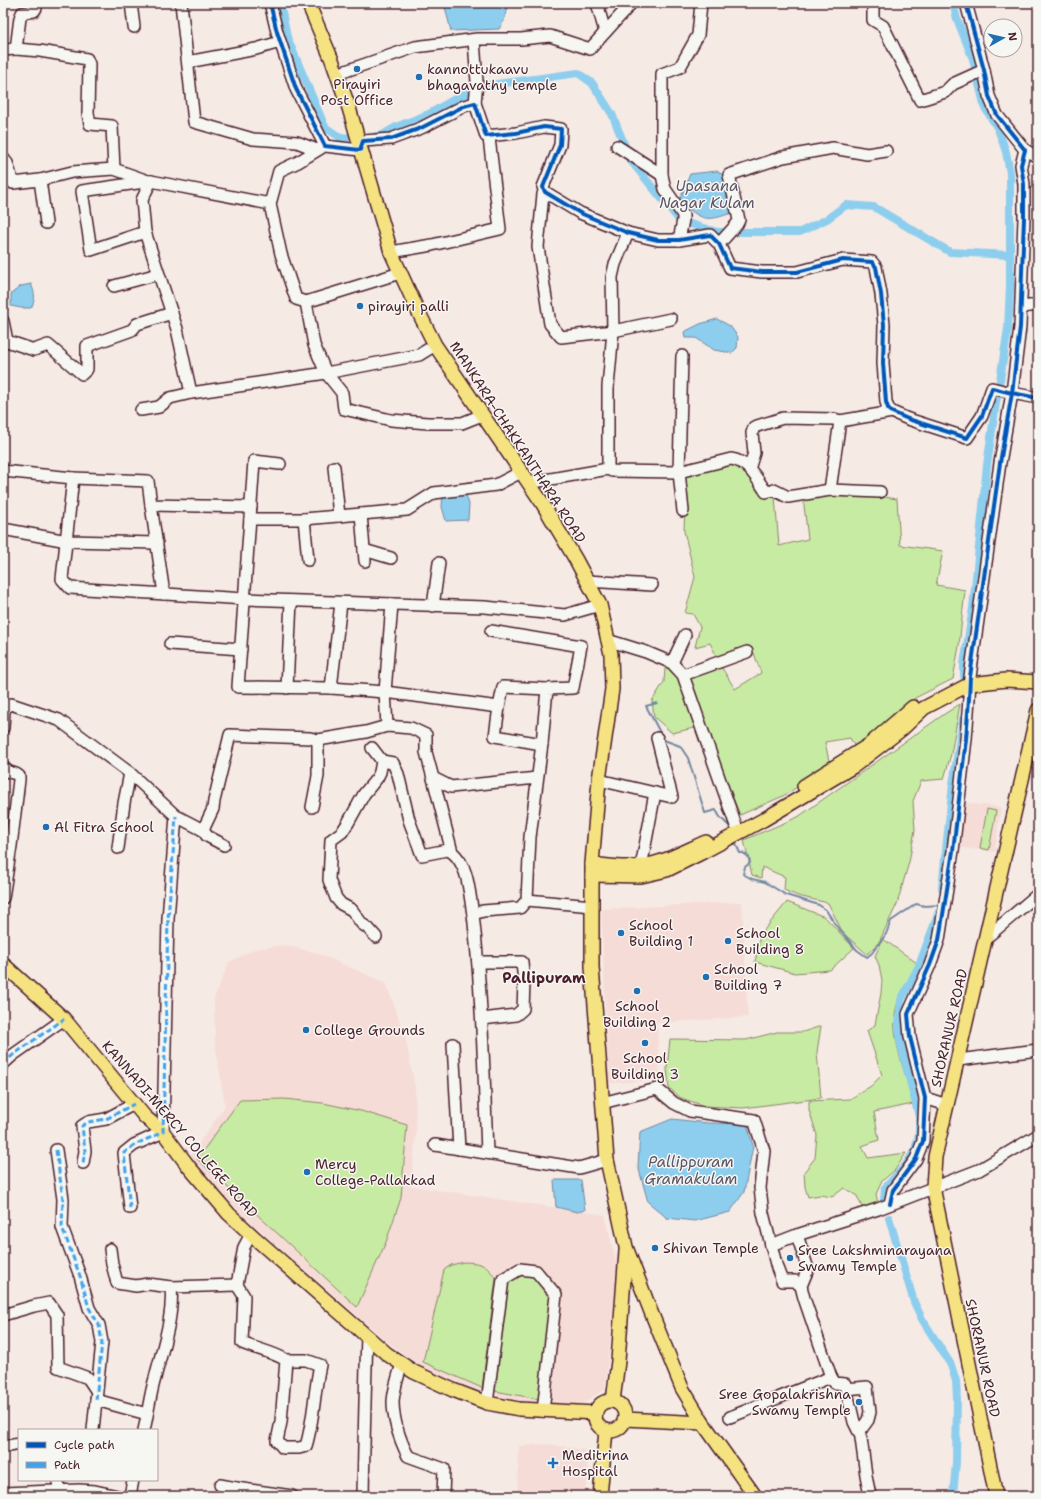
<svg xmlns="http://www.w3.org/2000/svg" width="1041" height="1499" font-family="'Shantell Sans',sans-serif">
	<rect width="100%" height="100%" fill="#f6eae5"/>
	<filter id="ink" filterUnits="userSpaceOnUse"><feTurbulence type="fractalNoise" baseFrequency=".025" numOctaves="2"/><feDisplacementMap in="SourceGraphic" scale="8" xChannelSelector="R" yChannelSelector="G"/><feConvolveMatrix kernelMatrix="1 2 1 2 8 2 1 2 1" color-interpolation-filters="sRGB"/></filter>
	<g filter="url(#ink)">
		<g fill="#f6dcd6">
			<polygon points="961,802 1001,807 995,852 955,847"/>
			<polygon points="742,902 748,1017 657,1023 660,1080 609,1083 601,909"/>
			<polygon points="284,945 317,953 386,983 405,1036 415,1086 416,1133 411,1186 605,1215 618,1270 605,1389 581,1405 522,1401 480,1392 423,1368 386,1341 284,1252 241,1213 188,1159 225,1106 215,1043 214,998 229,962 255,949"/>
			<polygon points="548,1444 585,1450 589,1476 586,1488 587,1496 539,1496 517,1494 519,1446"/>
		</g>
		<g fill="#c8eba4" stroke="#898568">
			<polygon points="731,462 753,471 775,497 779,546 808,539 803,497 847,491 897,499 900,545 943,551 936,585 965,590 959,646 953,679 915,698 888,726 856,749 850,738 825,742 830,766 783,796 740,815 706,733 694,728 672,733 654,717 652,701 664,682 665,668 675,664 684,677 722,668 735,689 761,673 754,653 718,659 710,643 695,647 700,627 693,614 685,613 695,577 684,531 686,474"/>
			<polygon points="960,704 951,754 944,779 921,781 913,801 915,830 909,862 897,904 879,942 867,954 843,933 828,903 798,896 784,890 785,877 762,867 761,878 752,875 744,840 798,817 943,715"/>
			<polygon points="987,809 996,811 989,850 980,848"/>
			<polygon points="787,902 825,917 854,948 830,970 795,973 755,962 760,935"/>
			<path d="M883,939L917,963C911,977 901,991 897,1005C888,1034 907,1075 913,1104L874,1112L879,1140L862,1146L868,1158L906,1153L895,1170L882,1181L876,1194L878,1204L863,1209L857,1196L844,1188L832,1197L820,1195L808,1197L805,1187L804,1172L815,1158L817,1135L809,1110V1101L850,1099L871,1086L882,1075L867,1031L875,1025L881,993L882,980L879,965L875,956Z"/>
			<polygon points="821,1026 817,1052 821,1098 743,1108 705,1106 681,1098 669,1088 667,1069 670,1039 746,1040 777,1032 803,1032"/>
			<polygon points="284,1099 323,1103 361,1111 407,1125 401,1198 386,1242 357,1307 197,1159 240,1100"/>
			<path d="M464,1262C482,1263 485,1264 496,1278L482,1388L423,1362L444,1270L451,1265Z"/>
			<path d="M523,1274C541,1275 552,1273 558,1293L544,1400L495,1391L508,1284L513,1276Z"/>
		</g>
		<g fill="#8dceee" stroke="#7288a0">
			<polygon points="444,3 508,3 504,21 499,29 451,31"/>
			<path d="M717,171L727,178L734,212C705,223 702,220 679,201L690,174Z"/>
			<path d="M31,284C35,293 36,299 31,308H21L11,306V294L21,286Z"/>
			<polygon points="717,319 730,326 738,337 737,348 732,353 714,350 696,338 685,338 684,332 700,324"/>
			<polygon points="443,492 465,492 469,504 468,520 446,521 442,507"/>
			<polygon points="672,1119 708,1123 747,1124 753,1146 744,1192 730,1212 695,1221 667,1218 648,1202 638,1166 640,1132"/>
			<polygon points="554,1180 581,1180 585,1210 577,1212 556,1207"/>
		</g>
		<g fill="none" stroke-linecap="round" stroke-linejoin="round">
			<g stroke="#7288a0" stroke-width="2">
				<polyline points="657,703 646,706 664,740 680,746 688,758 705,813 716,810 720,817 730,827"/>
				<polyline points="734,840 740,853 743,853 749,857 750,863 745,867 743,874 752,879 765,882 786,895 819,905 826,910 835,924 857,950 867,957 872,953 886,934 891,921 916,904 925,906 940,905"/>
			</g>
			<g stroke="#8dceee" stroke-width="8">
				<polyline points="280,3 287,37 325,127 341,138 350,137"/>
				<polyline points="953,3 957,19 973,59 985,108 998,129 1006,152 1010,173 1010,286 1008,328 1000,380"/>
				<polyline points="376,136 381,136 396,127 429,114 460,96 483,86 578,73 592,83 612,114 631,161 680,221 717,232 800,232 827,219 846,205 874,207 950,252 1010,255"/>
				<polyline points="964,676 964,664 973,608 981,527 987,465 997,396"/>
				<polyline points="942,888 953,784 963,719"/>
				<polyline points="884,1200 885,1188 906,1165 915,1150 919,1134 919,1117 900,1041 899,1022 901,1000 918,968 939,912"/>
				<polyline points="889,1218 914,1302 922,1319 951,1365 956,1381 957,1399 956,1462 953,1496"/>
			</g>
			<defs>
				<g id="minor">
					<polyline points="131,3 134,27"/>
					<polyline points="181,3 194,122 253,139 297,142 317,150"/>
					<polyline points="270,3 277,32 296,89 325,146 360,150 363,141 391,139 421,128 464,106 475,103 486,136 516,133 544,127 561,129 560,145 543,187 545,192 580,213 628,233 658,240 679,240 710,235 719,244 730,268 762,272 797,272 843,260 872,262 876,267 881,294 884,325 883,363 886,402 888,408 892,412 908,419 967,438 982,416 992,388 1012,393 1038,398"/>
					<polyline points="597,3 605,32"/>
					<polyline points="873,3 873,20 883,26 920,100 945,92 953,84 984,70"/>
					<polyline points="474,40 477,82 475,103"/>
					<polyline points="16,49 40,51 87,59 89,64 88,113 90,124 112,126 114,169"/>
					<polyline points="3,50 16,49 20,18 22,13 34,11 36,8 36,3"/>
					<polyline points="188,62 256,49 280,42"/>
					<polyline points="337,74 415,47 477,39 521,39 550,36 590,49 629,6 628,3"/>
					<polyline points="617,146 662,175"/>
					<polyline points="1025,150 1038,157"/>
					<polyline points="3,158 7,163 13,183 40,180 72,172 114,169 148,181"/>
					<polyline points="40,180 46,223"/>
					<polyline points="545,192 543,194 538,247 550,324 561,337 613,331 671,319"/>
					<polyline points="270,204 279,171 298,162 321,148"/>
					<polyline points="145,232 91,250 82,191 151,181"/>
					<polyline points="679,240 683,220 683,215 665,189 662,175 662,74 680,67 698,35 701,3"/>
					<polyline points="719,244 737,224 739,220 729,175 783,157 833,148 867,154 886,151"/>
					<polyline points="391,252 432,245 500,229 489,138 486,136"/>
					<polyline points="400,273 306,302 314,345 326,373 342,393 344,409 391,420 428,423 462,423 482,415"/>
					<polyline points="114,286 158,274"/>
					<polyline points="1021,307 1038,305"/>
					<polyline points="3,321 7,341 34,350 48,345 82,374 87,369 87,346 132,330 137,324 172,313"/>
					<polyline points="682,356 679,472 683,511"/>
					<polyline points="191,393 177,329 145,232 142,200 151,181 270,204 281,254 296,299 306,302"/>
					<polyline points="141,410 159,407 170,398 191,393 326,373 419,355 435,345"/>
					<polyline points="840,421 892,412"/>
					<polyline points="280,464 254,461 238,687 331,688 385,692 499,707 503,687 547,689"/>
					<polyline points="334,467 339,516"/>
					<polyline points="608,469 608,387 613,331 612,277 615,264 628,233"/>
					<polyline points="749,469 754,453 752,433 754,427 783,418 834,419 840,421 830,490"/>
					<polyline points="3,471 73,478 62,579 70,588 245,599 485,607 565,615 600,605"/>
					<polyline points="73,478 148,481 151,505 251,507"/>
					<path d="M528,483L608,469L612,471L679,472L731,459C748,461 757,479 766,492L774,490L788,497L830,490L880,492"/>
					<polyline points="151,505 164,594"/>
					<polyline points="361,514 365,561"/>
					<polyline points="250,519 304,519 407,510 434,493 496,485 521,472"/>
					<polyline points="304,519 308,560"/>
					<polyline points="3,529 67,541 157,543"/>
					<polyline points="364,550 391,558"/>
					<polyline points="587,581 652,585"/>
					<polyline points="433,606 439,563"/>
					<polyline points="607,640 646,652 672,663 683,675 736,826"/>
					<polyline points="170,644 241,649"/>
					<polyline points="672,663 685,635"/>
					<polyline points="683,675 747,652"/>
					<polyline points="287,688 291,601"/>
					<polyline points="331,688 341,603"/>
					<polyline points="499,707 495,736 542,744"/>
					<polyline points="387,726 385,692 392,604"/>
					<polyline points="3,728 4,711 7,705 11,704 59,720 130,773 176,816 203,830 207,836 224,845"/>
					<polyline points="372,748 382,761 380,772 377,778 364,794 348,823 342,832 331,840 329,880 336,898 341,904 352,910 362,924 368,928 376,937"/>
					<polyline points="382,761 393,763 398,774 409,820 422,855 447,850 452,852"/>
					<polyline points="3,767 9,772 16,774 19,776 19,780 11,846 3,898"/>
					<path d="M433,778L452,852C469,866 469,893 473,914"/>
					<polyline points="599,780 672,797 657,738"/>
					<polyline points="312,807 318,776 318,740"/>
					<polyline points="203,830 213,809 214,801 230,735 310,738 318,740 366,732 387,726 411,728 426,735 426,752 433,778 451,787 537,778"/>
					<polyline points="118,848 124,803 130,773"/>
					<polyline points="641,867 655,793"/>
					<polyline points="527,900 592,906"/>
					<polyline points="986,938 1038,894"/>
					<polyline points="478,962 522,962 524,983 523,1009 516,1015 482,1019"/>
					<polyline points="453,1044 459,1149"/>
					<polyline points="958,1060 1038,1050"/>
					<polyline points="3,1064 13,1055 64,1019"/>
					<polyline points="925,1098 947,1105"/>
					<polyline points="602,1103 657,1089 674,1103 690,1111 754,1120 764,1151 760,1188 763,1213 771,1245 797,1235 878,1209 979,1170 1038,1135"/>
					<polyline points="435,1145 579,1168 607,1160"/>
					<polyline points="56,1150 63,1199 62,1227 80,1276 89,1308 99,1325 102,1342 96,1400"/>
					<path d="M487,1153C484,1073 482,993 473,914L483,911L520,908L527,900L530,837L542,744L547,689L573,688L581,646L491,631"/>
					<polyline points="83,1163 85,1151 82,1126 88,1122 106,1119 134,1104"/>
					<polyline points="890,1204 893,1190 916,1159 923,1141 925,1098 910,1037 908,1014 930,965 939,940 953,851 966,739 969,699 970,677 1000,463 1012,393 1020,327 1024,218 1024,184 1021,165 1025,150 997,115 989,96 984,70 966,3"/>
					<polyline points="130,1208 124,1153 134,1145 163,1132 168,919 176,816"/>
					<path d="M251,1234L244,1247L237,1285L244,1296L242,1343C256,1349 273,1352 286,1360L281,1422L277,1441L283,1448H299L306,1446C314,1420 314,1392 320,1365L306,1360H286"/>
					<polyline points="797,1235 808,1269 801,1286 804,1298 831,1377 835,1383 845,1384 854,1422 859,1432 860,1431 866,1475 870,1496"/>
					<polyline points="771,1245 777,1268 782,1281 795,1281 801,1286"/>
					<path d="M110,1249L112,1264L117,1283L136,1286L148,1284L171,1287C174,1317 162,1349 155,1378C150,1395 148,1413 144,1430"/>
					<polyline points="171,1287 237,1285"/>
					<polyline points="3,1315 34,1306 49,1303 57,1315 58,1367 88,1378 96,1390"/>
					<path d="M402,1364C398,1376 394,1388 393,1401C393,1419 400,1440 408,1456L444,1469L443,1496"/>
					<polyline points="846,1389 867,1387 870,1412 868,1420 860,1431"/>
					<polyline points="487,1403 503,1279 520,1269 536,1271 556,1295 543,1411"/>
					<polyline points="730,1417 831,1377"/>
					<polyline points="93,1430 96,1400 147,1414"/>
					<polyline points="3,1447 19,1444"/>
					<polyline points="58,1480 59,1490"/>
					<polyline points="220,1485 236,1488"/>
					<polyline points="3,1493 79,1490 95,1491 118,1496"/>
					<polyline points="130,1496 133,1480"/>
					<polyline points="234,1496 236,1488 292,1496"/>
					<path d="M363,1496C364,1443 365,1390 367,1337"/>
				</g>
				<g id="major">
					<polyline points="308,3 332,60 349,108 391,252 416,307 435,345 541,501 576,560 600,605 611,654 612,689 599,780 592,864 592,967 607,1160 626,1247 651,1312 682,1388 703,1423 755,1496"/>
					<polyline points="804,786 869,745 913,707"/>
					<path d="M592,864C608,866 626,869 642,866C664,863 685,851 706,842"/>
					<polyline points="592,875 641,876 667,870 703,852 763,820 854,766 902,729 924,708 970,684 1006,680 1038,682"/>
					<polyline points="3,964 64,1019 145,1117 163,1132 189,1167 229,1214 256,1239 387,1354 414,1372 453,1390 487,1403 519,1409 596,1413"/>
					<polyline points="613,1401 618,1361 626,1251"/>
					<circle cx="610" cy="1416" r="15"/>
					<polyline points="625,1419 703,1423"/>
					<polyline points="600,1496 606,1430"/>
					<polyline points="996,1496 933,1187 935,1157 1038,710"/>
				</g>
			</defs>
			<use href="#minor" stroke="#4a1f2b" stroke-width="14"/>
			<use href="#major" stroke="#4a1f2b" stroke-width="16"/>
			<use href="#minor" stroke="#f6f6f2" stroke-width="11"/>
			<use href="#major" stroke="#f5e382" stroke-width="13"/>
			<g stroke="#40a2eb" stroke-width="3" stroke-dasharray="6 3" stroke-linecap="butt">
				<polyline points="3,1064 13,1055 64,1019"/>
				<polyline points="56,1150 63,1199 62,1227 80,1276 89,1308 99,1325 102,1342 96,1400"/>
				<polyline points="83,1163 85,1151 82,1126 88,1122 106,1119 134,1104"/>
				<polyline points="130,1208 124,1153 134,1145 163,1132 168,919 176,816"/>
			</g>
			<defs>
				<g id="cycleway">
					<polyline points="270,3 277,32 296,89 325,146 360,150 363,141 391,139 421,128 464,106 475,103 486,136 516,133 544,127 561,129 560,145 543,187 545,192 580,213 628,233 658,240 679,240 710,235 719,244 730,268 762,272 797,272 843,260 872,262 876,267 881,294 884,325 883,363 886,402 888,408 892,412 908,419 967,438 982,416 992,388 1012,393 1038,398"/>
					<polyline points="890,1204 893,1190 916,1159 923,1141 925,1098 910,1037 908,1014 930,965 939,940 953,851 966,739 969,699 970,677 1000,463 1012,393 1020,327 1024,218 1024,184 1021,165 1025,150 997,115 989,96 984,70 966,3"/>
				</g>
			</defs>
			<use href="#cycleway" stroke="#f6f6f2" stroke-width="6"/>
			<use href="#cycleway" stroke="#0057b8" stroke-width="4"/>
		</g>
	</g>
	<g fill="#1f6fb2" stroke="#f6f6f2" stroke-width="1.5">
		<circle cx="357" cy="69" r="4"/>
		<circle cx="419" cy="77" r="4"/>
		<circle cx="360" cy="306" r="4"/>
		<circle cx="46" cy="827" r="4"/>
		<circle cx="621" cy="933" r="4"/>
		<circle cx="728" cy="941" r="4"/>
		<circle cx="706" cy="977" r="4"/>
		<circle cx="637" cy="991" r="4"/>
		<circle cx="306" cy="1030" r="4"/>
		<circle cx="645" cy="1043" r="4"/>
		<circle cx="307" cy="1172" r="4"/>
		<circle cx="655" cy="1248" r="4"/>
		<circle cx="790" cy="1258" r="4"/>
		<circle cx="859" cy="1402" r="4"/>
		<path d="M551 1457h4v4h4v4h-4v4h-4v-4h-4v-4h4z"/>
	</g>
	<g text-anchor="middle" dominant-baseline="central" stroke-width="3" stroke-linejoin="round" paint-order="stroke">
		<g font-size="14" fill="#4a1f2b" stroke="#f6f6f2" text-anchor="start">
			<text x="427" y="69">kannottukaavu<tspan x="427" dy="16">bhagavathy temple</tspan></text>
			<text x="357" y="84" text-anchor="middle">Pirayiri<tspan x="357" dy="16">Post Office</tspan></text>
			<text x="368" y="306">pirayiri palli</text>
			<text x="54" y="827">Al Fitra School</text>
			<text x="629" y="925">School<tspan x="629" dy="16">Building 1</tspan></text>
			<text x="736" y="933">School<tspan x="736" dy="16">Building 8</tspan></text>
			<text x="714" y="969">School<tspan x="714" dy="16">Building 7</tspan></text>
			<text x="637" y="1006" text-anchor="middle">School<tspan x="637" dy="16">Building 2</tspan></text>
			<text x="314" y="1030">College Grounds</text>
			<text x="645" y="1058" text-anchor="middle">School<tspan x="645" dy="16">Building 3</tspan></text>
			<text x="315" y="1164">Mercy<tspan x="315" dy="16">College-Pallakkad</tspan></text>
			<text x="663" y="1248">Shivan Temple</text>
			<text x="798" y="1250">Sree Lakshminarayana<tspan x="798" dy="16">Swamy Temple</tspan></text>
			<text x="851" y="1394" text-anchor="end">Sree Gopalakrishna<tspan x="851" dy="16">Swamy Temple</tspan></text>
			<text x="562" y="1455">Meditrina<tspan x="562" dy="16">Hospital</tspan></text>
		</g>
		<g font-size="14" fill="#4a1f2b" stroke="#f6f6f2">
			<text transform="translate(518 442) rotate(57)">MANKARA-CHAKKANTHARA ROAD</text>
			<text transform="translate(949 1028) rotate(-77)">SHORANUR ROAD</text>
			<text transform="translate(180 1129) rotate(49)">KANNADI-MERCY COLLEGE ROAD</text>
			<text transform="translate(983 1358) rotate(78)">SHORANUR ROAD</text>
		</g>
		<g font-size="15" font-style="italic" fill="#5e5466" stroke="#f6f6f2">
			<text x="707" y="186">Upasana<tspan x="707" dy="17">Nagar Kulam</tspan></text>
			<text x="691" y="1162">Pallippuram<tspan x="691" dy="17">Gramakulam</tspan></text>
		</g>
		<g font-size="15" font-weight="bold" fill="#4a1f2b" stroke="#f6f6f2">
			<text x="544" y="978">Pallipuram</text>
		</g>
	</g>
	<rect width="1041" height="1499" fill="none" stroke="#f6f6f2" stroke-width="16"/>
	<rect x="8" y="8" width="1025" height="1483" fill="none" stroke="#4a1f2b" stroke-width="1.5" filter="url(#ink)"/>
	<rect x="18" y="1429" width="140" height="52" fill="#f6f6f2" stroke="#b1a0a2"/>
	<rect x="26" y="1442" width="20" height="6" fill="#0057b8" stroke="#b1a0a2"/>
	<text x="54" y="1449" font-size="12" fill="#4a1f2b">Cycle path</text>
	<rect x="26" y="1462" width="20" height="6" fill="#40a2eb" stroke="#b1a0a2"/>
	<text x="54" y="1469" font-size="12" fill="#4a1f2b">Path</text>
	<g transform="translate(1003 38) rotate(82)"><circle r="19" fill="#f6f6f2" stroke="#b1a0a2"/>
	<path d="M0-3L7 15L0 10L-7 15Z" fill="#1f6fb2"/>
	<text y="-6" font-size="11" font-weight="bold" text-anchor="middle" fill="#4a1f2b">N</text>
	</g>
</svg>
